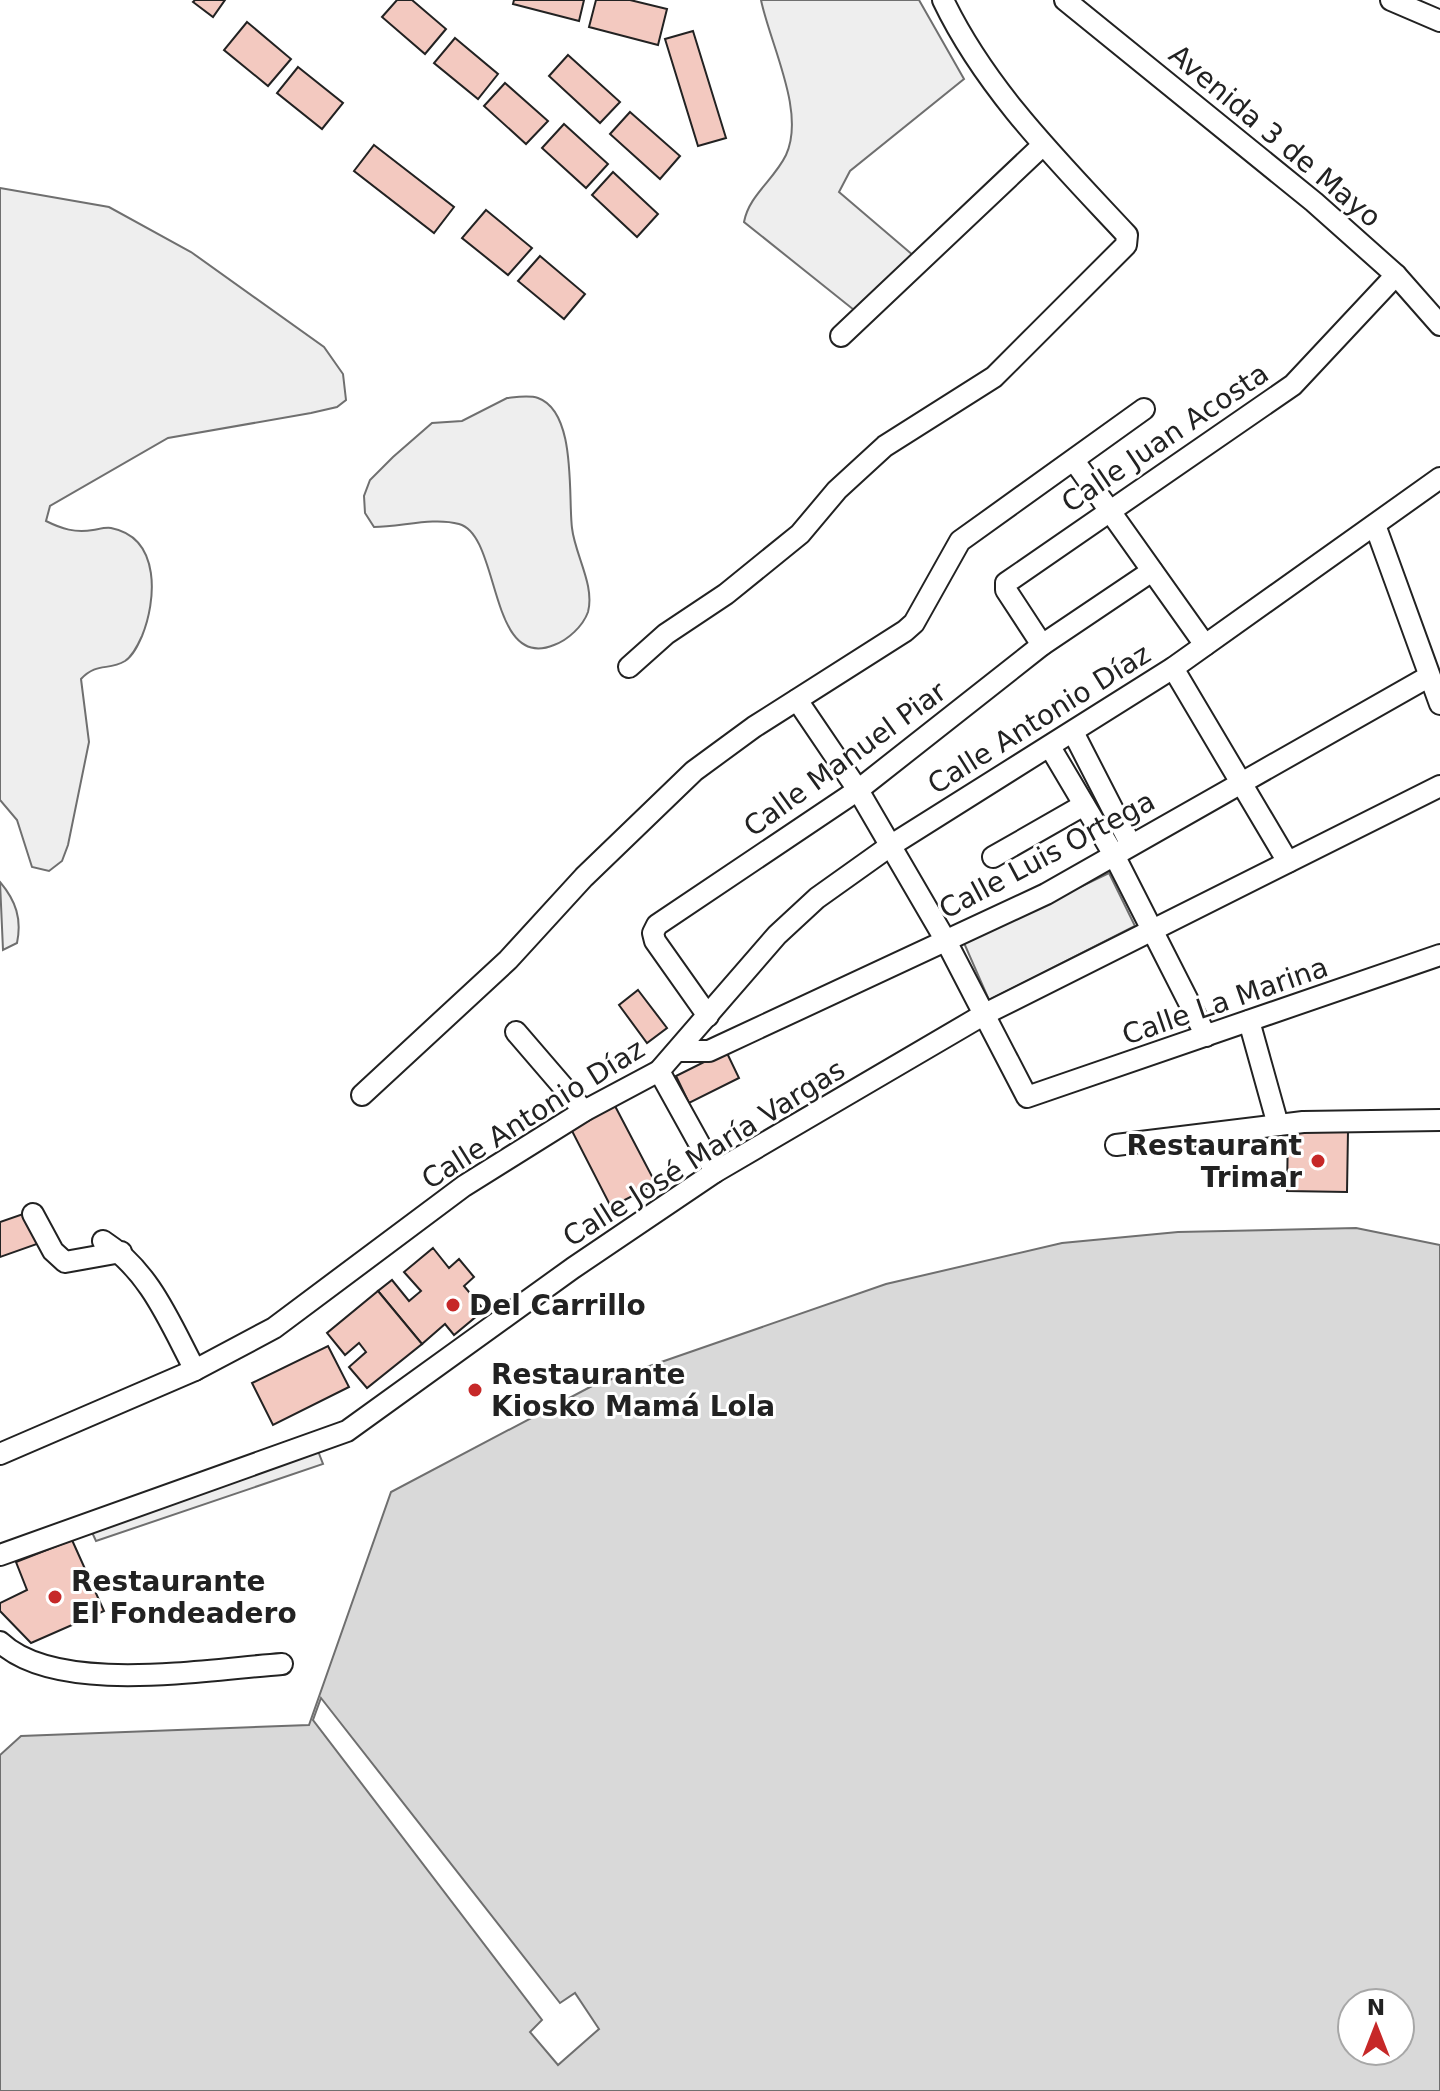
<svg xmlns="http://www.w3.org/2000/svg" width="1440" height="2091" font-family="'DejaVu Sans',sans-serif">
	<rect width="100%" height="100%" fill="#fff"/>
	<g fill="#eee" stroke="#6f6f6f" stroke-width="2">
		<path d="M761,0H919L964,79L850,171L839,192L914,256L859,314L744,222C749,195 774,180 786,155C806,112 770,44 761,0Z"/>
		<path d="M0,188L109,207L191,252L324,347L343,374L346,400L337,407L311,413L168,438L50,506L46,521C62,529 75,533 93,530C99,529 106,527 111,528C162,538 156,602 142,636C138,645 133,656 125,661C108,671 97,662 81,679L89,742L68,845L62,861L49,871L32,867L17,820L0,800Z"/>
		<path d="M507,398C517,397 529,395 538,398C577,412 568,497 572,528C575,555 595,585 588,612C583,626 568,640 554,645C488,672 501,535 459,524C433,517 401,527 374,527L365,513L364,496L370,480L393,457L432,423L462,421Z"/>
		<polygon points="1109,873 1135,926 989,1000 964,943"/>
		<path d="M0,882C16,901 22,919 17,943L3,950Z"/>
	</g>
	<polygon fill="#ededed" stroke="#6f6f6f" stroke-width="2" points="318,1451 323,1464 96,1541 90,1528"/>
	<path fill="#d9d9d9" stroke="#6f6f6f" stroke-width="2" fill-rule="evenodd" d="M1356,1228L1440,1245V2091H0V1755L21,1736L309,1725L391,1492L592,1386L886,1284L1062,1243L1178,1232ZM1352,2003H1400V2051H1352Z"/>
	<polygon fill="#fff" stroke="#6f6f6f" stroke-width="2" points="321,1698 560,2003 575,1993 599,2029 558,2065 530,2032 542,2020 313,1720"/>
	<g fill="#f3c9c0" stroke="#222" stroke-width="2">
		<polygon points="195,0 225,0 213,17 193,2"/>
		<polygon points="397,0 412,0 446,29 425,54 382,17"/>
		<polygon points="514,0 584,0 579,21 513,4"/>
		<polygon points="596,0 630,0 667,9 658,45 589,27"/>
		<polygon points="247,22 291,59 268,86 224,50"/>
		<polygon points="693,31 726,138 698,146 665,39"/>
		<polygon points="455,38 498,74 478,99 434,63"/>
		<polygon points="568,55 620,102 600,123 549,76"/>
		<polygon points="298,67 343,103 322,129 277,93"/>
		<polygon points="505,83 548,121 526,144 484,106"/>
		<polygon points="630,112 680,156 660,179 610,134"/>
		<polygon points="564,124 608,164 586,188 542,148"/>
		<polygon points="374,145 454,207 434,233 354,171"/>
		<polygon points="613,172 658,214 637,237 592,195"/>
		<polygon points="486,210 532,248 508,275 462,238"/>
		<polygon points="540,256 585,294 564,319 518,281"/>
		<polygon points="638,990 667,1028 647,1043 619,1005"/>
		<polygon points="726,1051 739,1078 689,1103 676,1076"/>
		<polygon points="615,1106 656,1184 611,1207 571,1129"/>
		<polygon points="1288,1129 1348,1131 1347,1192 1287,1191"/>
		<polygon points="26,1213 37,1244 0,1257 0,1222"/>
		<polygon points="433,1248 449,1268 459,1259 474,1277 464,1286 484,1310 454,1335 445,1324 422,1344 378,1291 392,1280 409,1301 421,1291 404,1272"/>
		<polygon points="378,1291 422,1344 367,1388 349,1367 366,1352 359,1343 345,1355 327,1333"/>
		<polygon points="328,1346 349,1387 273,1425 252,1383"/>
		<polygon points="72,1540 104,1611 31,1643 0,1611 0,1603 27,1590 16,1562"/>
	</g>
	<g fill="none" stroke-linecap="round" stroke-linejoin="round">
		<defs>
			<g id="minor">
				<polyline points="1065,0 1314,202 1396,275 1440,325"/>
				<polyline points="1391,0 1440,21"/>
				<polyline points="841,336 1043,145"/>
				<polyline points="1075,462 1205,645"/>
				<polyline points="1375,525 1440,704"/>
				<polyline points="1042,645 1006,590 1006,583 1293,385 1396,275"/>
				<path d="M629,667L666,634L726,594L800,534L837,490L885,446L994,377L1126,245L1127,235C1059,162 986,90 943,0"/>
				<polyline points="1173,668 1288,862"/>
				<polyline points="797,700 858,790 946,941 1027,1097 1440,955"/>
				<polyline points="1073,732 1131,845"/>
				<polyline points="1050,747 1114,855 1206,1036"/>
				<polyline points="993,857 1084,805"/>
				<polyline points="708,1016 655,941 653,933 657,925 858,790 1042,645 1152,571"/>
				<polyline points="1249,1021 1278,1125"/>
				<polyline points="516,1032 584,1111"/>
				<polyline points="680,1051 709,1051 1046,894 1428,677"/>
				<polyline points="659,1071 715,1172"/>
				<polyline points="362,1095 508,960 584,877 694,771 754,727 905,631 914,623 960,541 1144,409"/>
				<polyline points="1116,1145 1303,1122 1440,1120"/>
				<polyline points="33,1214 53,1251 65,1262 121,1252"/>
				<path d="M103,1241C150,1271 170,1323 195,1370"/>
				<polyline points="0,1454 195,1370 274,1328 464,1186 584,1111 659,1071 777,935 817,898 890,846 1173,668 1440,478"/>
				<polyline points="0,1555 347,1431 573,1268 715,1172 983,1015 1440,786"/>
				<path d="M0,1642C57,1696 208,1669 282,1664"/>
			</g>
		</defs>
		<use href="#minor" stroke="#222" stroke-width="24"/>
		<use href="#minor" stroke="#fff" stroke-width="20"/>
	</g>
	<g fill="#c62828" stroke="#fff" stroke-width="3">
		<circle cx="1318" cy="1161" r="8"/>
		<circle cx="453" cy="1305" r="8"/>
		<circle cx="475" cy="1390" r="8"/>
		<circle cx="55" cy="1597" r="8"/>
	</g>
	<g text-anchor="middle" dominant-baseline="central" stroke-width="6" stroke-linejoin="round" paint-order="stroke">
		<g font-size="28" fill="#222" stroke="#fff">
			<text transform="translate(1275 136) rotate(40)">Avenida 3 de Mayo</text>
			<text transform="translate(1165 438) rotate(-34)">Calle Juan Acosta</text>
			<text transform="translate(1039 719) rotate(-32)">Calle Antonio Díaz</text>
			<text transform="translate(845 759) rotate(-36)">Calle Manuel Piar</text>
			<text transform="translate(1047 855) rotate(-28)">Calle Luis Ortega</text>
			<text transform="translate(1225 1001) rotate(-19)">Calle La Marina</text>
			<text transform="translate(533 1114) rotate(-32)">Calle Antonio Díaz</text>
			<text transform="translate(704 1153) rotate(-32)">Calle José María Vargas</text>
		</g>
		<g font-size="28" font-weight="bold" fill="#222" stroke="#fff" text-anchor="start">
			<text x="1302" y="1145" text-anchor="end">Restaurant<tspan x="1302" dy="32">Trimar</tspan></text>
			<text x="469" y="1305">Del Carrillo</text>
			<text x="491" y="1374">Restaurante<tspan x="491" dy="32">Kiosko Mamá Lola</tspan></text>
			<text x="71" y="1581">Restaurante<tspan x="71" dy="32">El Fondeadero</tspan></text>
		</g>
	</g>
	<g transform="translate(1376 2027)"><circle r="38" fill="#ffffff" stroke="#a7a7a7" stroke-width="2"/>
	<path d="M0-6L14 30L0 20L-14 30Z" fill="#c62828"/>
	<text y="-12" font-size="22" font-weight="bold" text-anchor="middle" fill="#222222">N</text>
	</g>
</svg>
